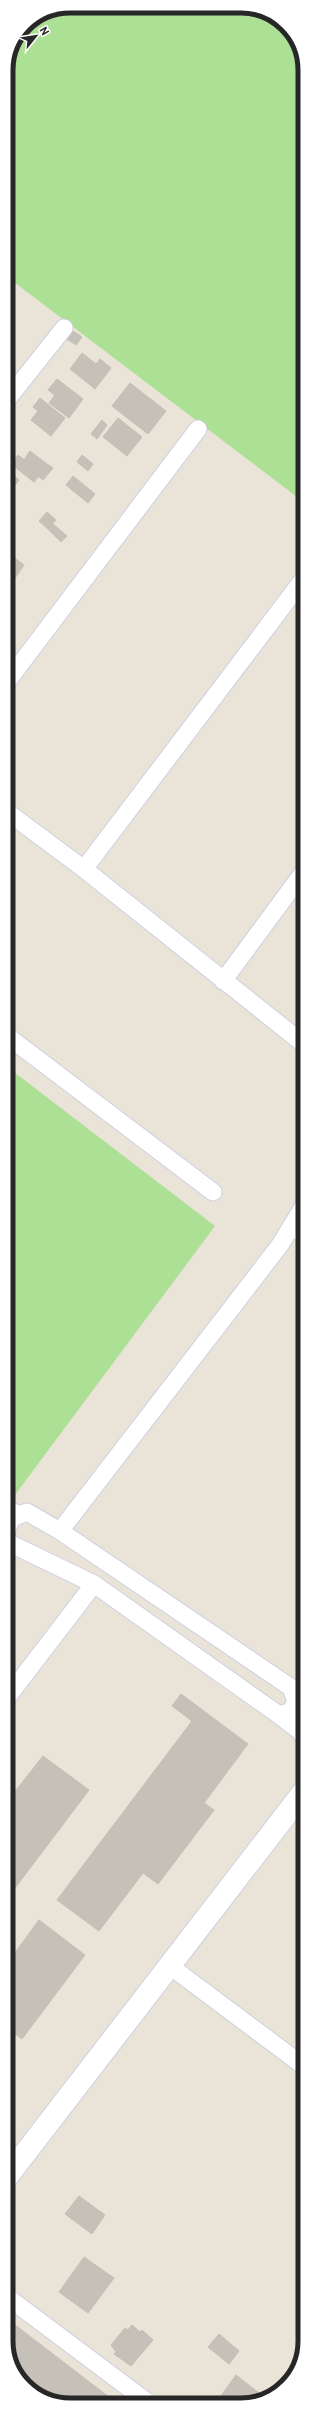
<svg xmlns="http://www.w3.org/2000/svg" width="311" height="2411" font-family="Barlow,sans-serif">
	<rect width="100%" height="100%" fill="#eae3d8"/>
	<g fill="#abe095">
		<polygon points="70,6 257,8 289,28 305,66 305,503 6,276 6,70 25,25"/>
		<polygon points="6,1066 215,1226 6,1507"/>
	</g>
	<g fill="#c5c0b8" stroke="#c4bfb3">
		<polygon points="73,331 82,337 76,345 67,339"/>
		<polygon points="82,353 96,364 84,380 70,369"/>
		<polygon points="100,359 111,368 95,389 84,380"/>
		<polygon points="57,379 83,399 75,410 48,390"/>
		<polygon points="130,383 166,411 148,434 112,406"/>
		<polygon points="55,395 75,410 69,418 49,403"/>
		<polygon points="40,398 65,418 58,427 33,407"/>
		<polygon points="38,411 58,427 51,436 31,420"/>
		<polygon points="118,418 142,437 127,456 103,437"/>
		<polygon points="102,420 107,425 97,439 91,434"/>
		<polygon points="30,451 47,464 41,473 24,460"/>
		<polygon points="18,455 41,473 34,482 11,464"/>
		<polygon points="82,455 93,464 88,471 77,462"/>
		<polygon points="47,464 53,468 43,480 38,476"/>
		<polygon points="6,471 13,475 6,484"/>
		<polygon points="13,475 19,480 6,498 6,485"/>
		<polygon points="73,476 95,494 88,503 66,485"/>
		<polygon points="47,512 56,520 48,529 39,521"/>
		<polygon points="53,524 67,536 61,542 48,529"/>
		<polygon points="6,530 12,535 6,542"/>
		<polygon points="6,552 16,559 6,574"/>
		<polygon points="16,559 24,565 13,581 6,574"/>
		<polygon points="181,1694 248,1744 204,1803 214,1810 158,1884 143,1873 99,1931 57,1900 192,1721 172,1706"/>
		<polygon points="43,1756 89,1790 6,1900 6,1803"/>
		<polygon points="39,1920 85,1955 22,2039 6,2027 6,1965"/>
		<polygon points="79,2196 105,2215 92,2234 65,2214"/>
		<polygon points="84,2257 114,2278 88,2313 59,2292"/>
		<polygon points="6,2318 118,2404 54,2403 22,2383 6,2345"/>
		<polygon points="132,2325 140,2332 142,2330 153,2340 131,2366 114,2354 116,2352 111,2345 125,2328 128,2330"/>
		<polygon points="219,2334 239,2351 229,2364 208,2347"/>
		<polygon points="236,2375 259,2393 252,2401 245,2405 224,2405 218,2400"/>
	</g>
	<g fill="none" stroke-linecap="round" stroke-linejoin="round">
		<defs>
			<polyline id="lane" points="6,1505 24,1511"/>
			<g id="street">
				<polyline points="6,401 64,328"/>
				<polyline points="6,683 198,429"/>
				<polyline points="6,811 84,869 305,1045"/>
				<polyline points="84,869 305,577"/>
				<polyline points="223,981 305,870"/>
				<polyline points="6,1035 213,1192"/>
				<polyline points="293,1225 305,1237"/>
				<polyline points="60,1531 280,1245 305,1204"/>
				<polyline points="7,1542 94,1584 279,1715 301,1732 305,1740"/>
				<polyline points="6,1543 7,1529 12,1518 27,1512 60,1531 305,1697"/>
				<polyline points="6,1699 94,1584"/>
				<polyline points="279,1715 290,1712 296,1702 292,1690"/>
				<polyline points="170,1966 305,2067"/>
				<polyline points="6,2296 150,2404"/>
			</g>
			<polyline id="secondary" points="6,2178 305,1790"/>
		</defs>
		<use href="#lane" stroke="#ced0e0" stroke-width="10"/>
		<use href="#street" stroke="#ced0e0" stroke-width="19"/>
		<use href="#secondary" stroke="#ced0e0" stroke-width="24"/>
		<use href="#lane" stroke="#fff" stroke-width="8"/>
		<use href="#street" stroke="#fff" stroke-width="17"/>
		<use href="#secondary" stroke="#fff" stroke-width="22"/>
	</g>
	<path d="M0 0H311V2411H0ZM70 13H241A57 57 0 0 1 298 70V2341A57 57 0 0 1 241 2398H70A57 57 0 0 1 13 2341V70A57 57 0 0 1 70 13Z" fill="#fff" fill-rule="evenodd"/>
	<path fill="none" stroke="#272727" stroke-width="5" d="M70 13H241A57 57 0 0 1 298 70V2341A57 57 0 0 1 241 2398H70A57 57 0 0 1 13 2341V70A57 57 0 0 1 70 13Z"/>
	<g transform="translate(36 36) rotate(60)" stroke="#ffffff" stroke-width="3" paint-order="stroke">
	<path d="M0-3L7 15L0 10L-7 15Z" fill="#272727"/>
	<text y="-6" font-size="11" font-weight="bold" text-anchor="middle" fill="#272727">N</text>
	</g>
</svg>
